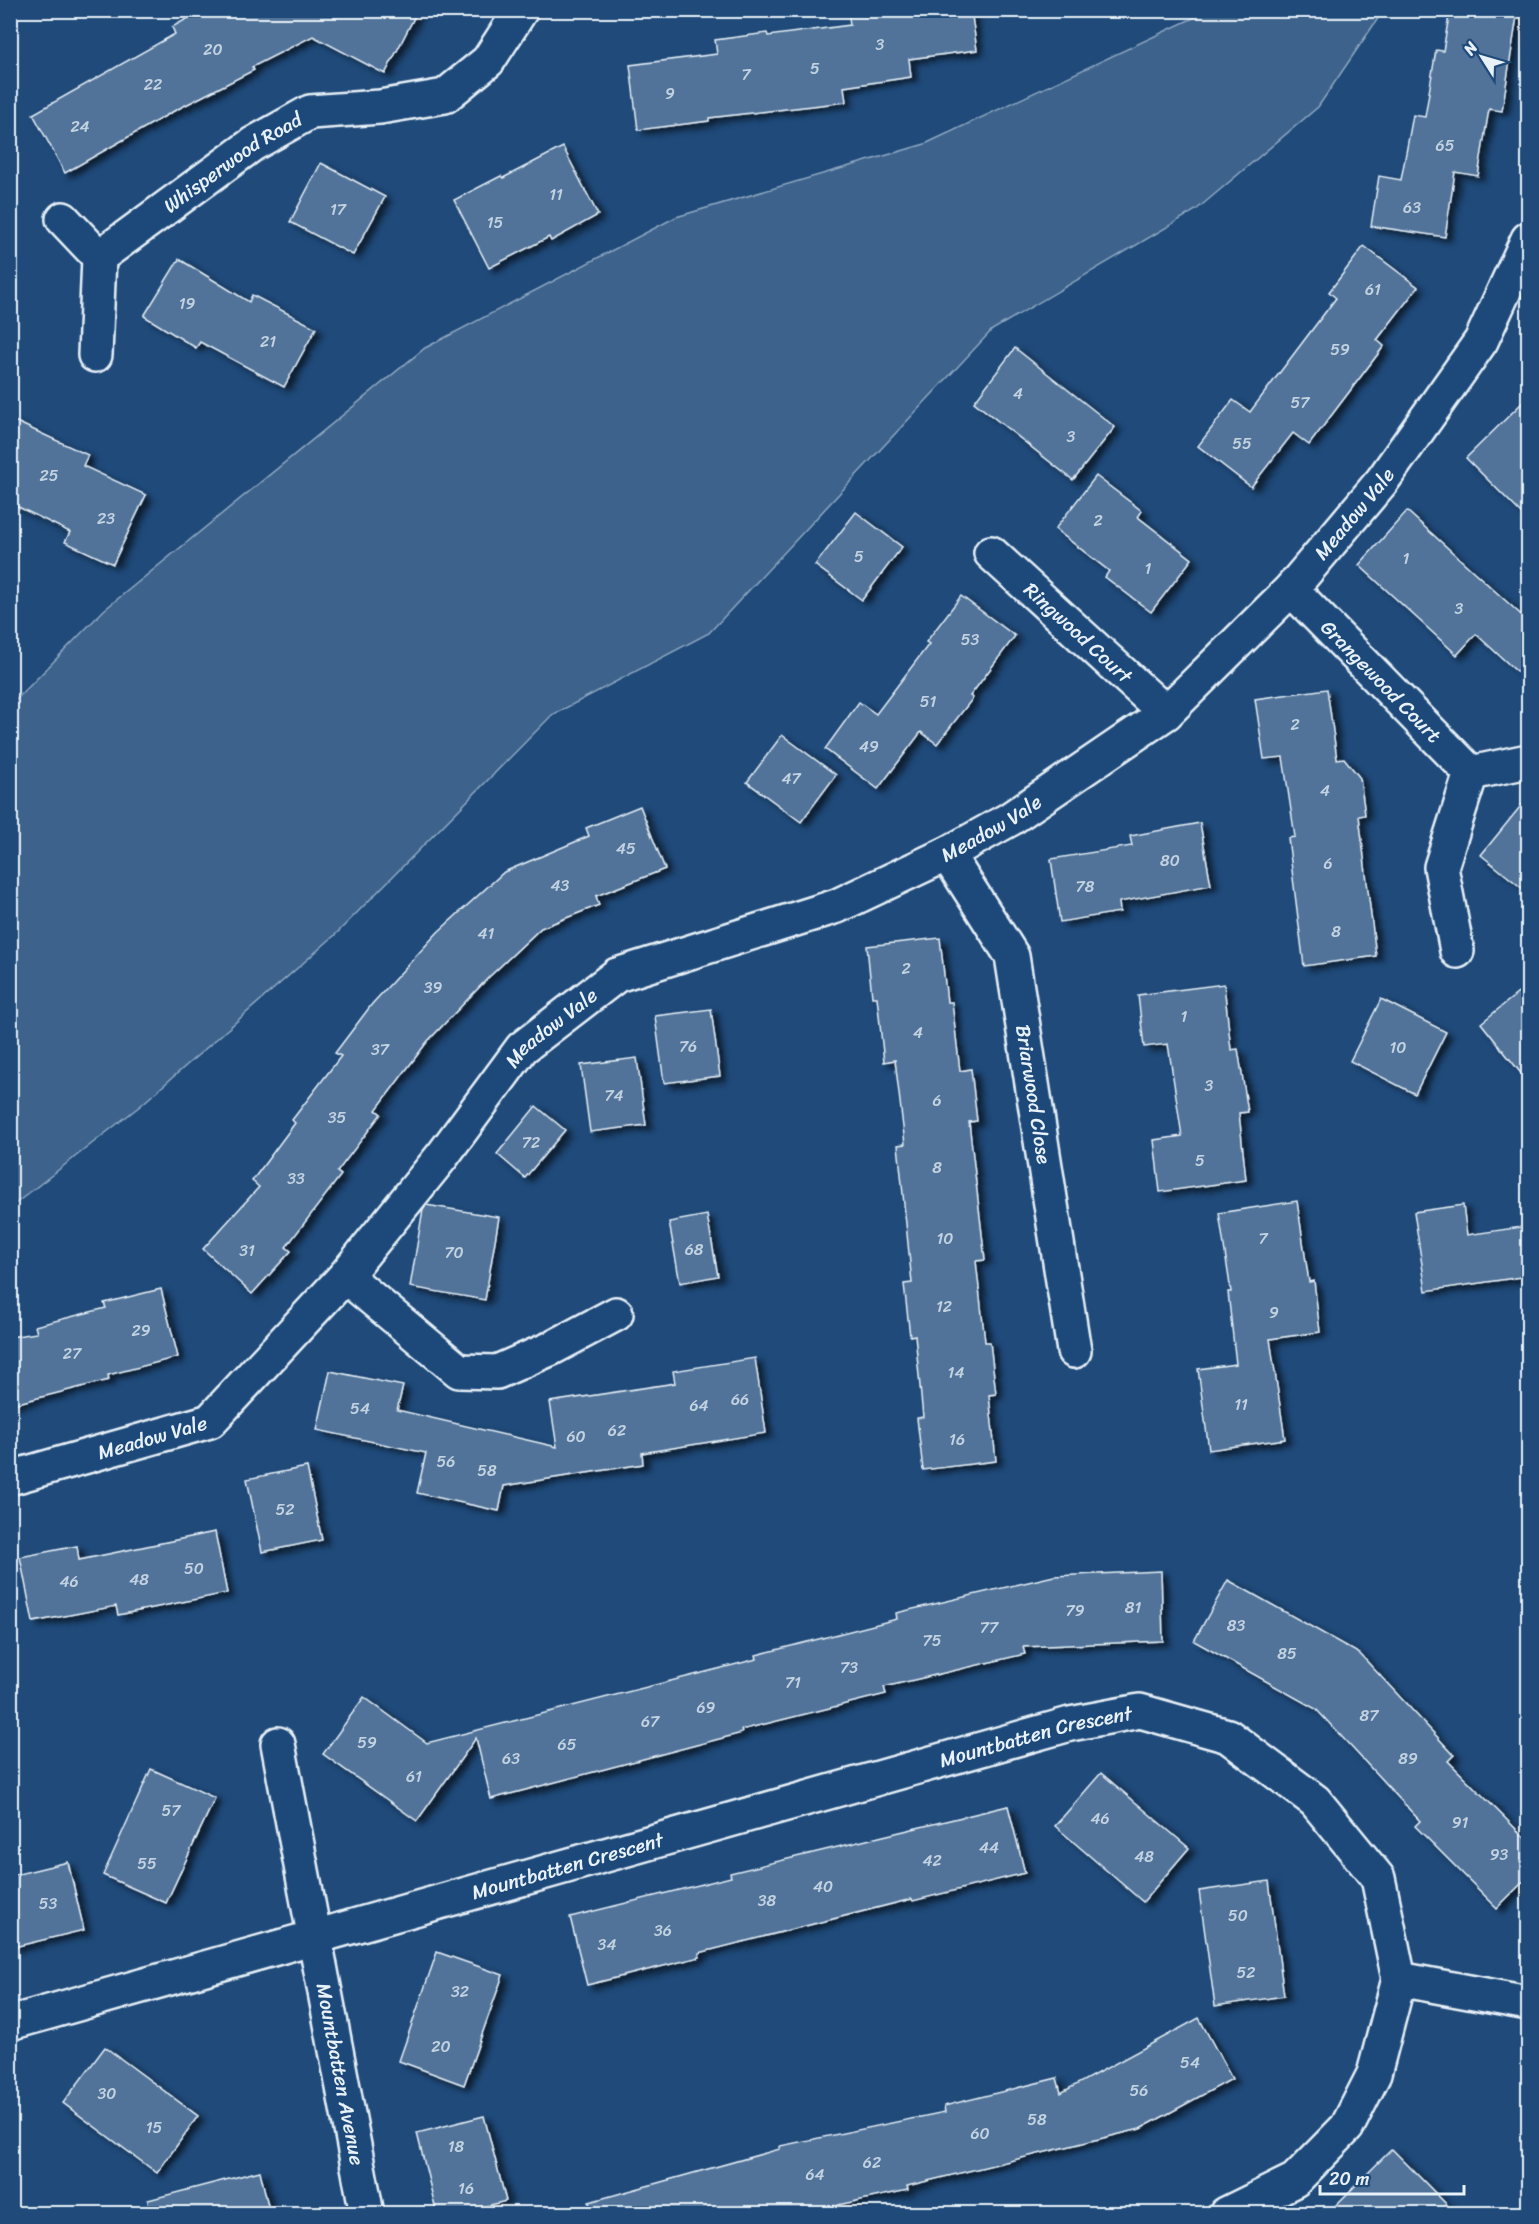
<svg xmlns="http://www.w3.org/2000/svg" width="1539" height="2224" font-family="Sriracha,sans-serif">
	<defs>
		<filter id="shadow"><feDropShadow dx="6" dy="4" stdDeviation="3" flood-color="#0009"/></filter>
	</defs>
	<rect width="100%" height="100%" fill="#1f4a7a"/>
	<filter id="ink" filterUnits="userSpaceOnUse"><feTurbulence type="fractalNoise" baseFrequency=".0167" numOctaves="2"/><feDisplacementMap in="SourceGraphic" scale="12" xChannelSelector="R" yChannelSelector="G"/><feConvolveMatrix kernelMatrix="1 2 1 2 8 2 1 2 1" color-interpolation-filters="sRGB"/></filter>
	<g filter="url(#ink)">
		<polygon fill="#3c628c" stroke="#92aac2" stroke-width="1.5" points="1208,11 1383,11 1318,107 1196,210 992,330 709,633 552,715 335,935 140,1106 11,1207 11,705 104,610 425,348 676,217 925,144"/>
		<g fill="#517399" stroke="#e8f1f8" stroke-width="1.5" filter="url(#shadow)">
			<polygon points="203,10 418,10 385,74 313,36 252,67 254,70 174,111 65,173 33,114 175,34 172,27"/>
			<polygon points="848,10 971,10 977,50 909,59 911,77 844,87 846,102 709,118 709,121 638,130 630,65 717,54 715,40 767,33 768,36 850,25"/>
			<polygon points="1450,10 1518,10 1502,111 1489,109 1478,176 1455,172 1445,237 1371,226 1379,176 1401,180 1413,115 1425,117 1436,50 1443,51"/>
			<polygon points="563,147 598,215 551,241 549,237 489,268 454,200 501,176 503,178"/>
			<polygon points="321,163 385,197 353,255 290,222"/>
			<polygon points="1364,246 1418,287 1377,340 1384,346 1309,445 1293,433 1251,487 1198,446 1233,400 1250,412 1336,298 1329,292"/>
			<polygon points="179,259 249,302 252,295 316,328 284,387 200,342 196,348 144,316"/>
			<polygon points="1015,348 1115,427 1073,480 974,402"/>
			<polygon points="1528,397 1528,520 1466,458"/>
			<polygon points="10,419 88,455 83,466 146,495 113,564 65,542 70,532 10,503"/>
			<polygon points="1096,476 1142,511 1138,517 1192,559 1151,612 1105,577 1109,571 1055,529"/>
			<polygon points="1407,511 1528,621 1528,682 1476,634 1457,655 1359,565"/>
			<polygon points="856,512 902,547 862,600 815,565"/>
			<polygon points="961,596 1015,636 970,696 973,698 937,744 921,732 878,789 825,749 859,702 876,714 929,644 926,642"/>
			<polygon points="1327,689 1337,759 1344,758 1360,778 1365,815 1359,816 1376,956 1304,966 1288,838 1295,837 1283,757 1264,759 1255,699"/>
			<polygon points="782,735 836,775 801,822 747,782"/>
			<polygon points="1528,797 1528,893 1481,855"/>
			<polygon points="640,806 665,869 596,896 599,905 541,928 489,977 427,1042 376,1110 381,1114 337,1172 341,1175 286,1247 291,1251 252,1294 203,1249 259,1187 252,1181 295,1123 292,1120 341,1056 335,1053 372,1004 438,932 504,872 589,836 586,828"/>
			<polygon points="1200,823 1211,885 1119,902 1120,912 1060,922 1051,859 1132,846 1130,836"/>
			<polygon points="940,938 947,1002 952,1002 960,1071 971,1069 977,1121 969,1122 985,1260 976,1261 985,1342 990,1342 996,1394 989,1395 996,1461 923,1470 917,1418 923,1417 915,1335 910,1336 904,1284 912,1283 898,1145 905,1144 895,1060 884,1062 877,997 872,997 867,946"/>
			<polygon points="1224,984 1231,1050 1238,1049 1248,1112 1239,1113 1246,1180 1160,1192 1154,1140 1182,1136 1168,1044 1144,1047 1138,995"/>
			<polygon points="1528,985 1528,1082 1481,1023"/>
			<polygon points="1381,999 1446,1032 1415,1094 1350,1061"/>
			<polygon points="711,1009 720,1076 664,1083 655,1016"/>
			<polygon points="637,1058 646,1125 590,1132 581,1065"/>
			<polygon points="536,1106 565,1130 525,1178 497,1154"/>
			<polygon points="1297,1201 1309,1282 1314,1281 1320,1332 1270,1339 1285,1439 1209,1450 1198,1369 1236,1364 1228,1292 1231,1292 1219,1213"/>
			<polygon points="426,1205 499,1217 485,1300 410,1287 423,1209"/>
			<polygon points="1463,1205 1467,1235 1528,1226 1528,1276 1426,1291 1414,1212"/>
			<polygon points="707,1215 718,1276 680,1283 669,1222"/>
			<polygon points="161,1289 178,1357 108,1375 109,1380 10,1405 10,1337 37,1333 35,1326 106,1308 104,1303"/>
			<polygon points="755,1358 766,1433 642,1453 643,1464 504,1486 499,1511 417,1493 426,1453 317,1430 330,1371 403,1386 397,1410 557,1447 550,1402 675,1383 673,1371"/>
			<polygon points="307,1467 322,1540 262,1552 247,1479"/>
			<polygon points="215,1532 227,1593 118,1615 116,1606 33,1622 20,1557 77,1546 79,1560"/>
			<polygon points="1161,1571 1163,1641 1023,1647 1025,1654 884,1687 886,1694 741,1730 742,1733 491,1799 476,1738 417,1821 323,1754 364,1697 427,1743 757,1659 756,1655 897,1619 896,1613 1054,1576"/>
			<polygon points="1228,1580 1360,1654 1454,1755 1448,1761 1528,1841 1528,1877 1497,1908 1415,1826 1420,1821 1316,1709 1194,1641"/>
			<polygon points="151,1769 215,1798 166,1903 103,1875"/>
			<polygon points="1101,1773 1189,1848 1143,1902 1055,1826"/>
			<polygon points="1008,1806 1025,1873 913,1901 912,1899 699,1953 700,1957 587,1985 570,1917 731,1877 730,1873"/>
			<polygon points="68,1862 84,1930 10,1948 10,1876"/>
			<polygon points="1269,1881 1284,1996 1215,2006 1199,1891"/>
			<polygon points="437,1952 503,1975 464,2085 399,2061"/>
			<polygon points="1199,2018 1232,2079 1140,2129 907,2186 908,2190 796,2214 591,2214 589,2202 780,2149 780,2146 945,2112 944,2106 1057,2078 1061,2093"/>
			<polygon points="105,2047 198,2116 157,2173 63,2103"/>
			<polygon points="484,2116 506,2201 456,2214 437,2214 417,2133"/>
			<polygon points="1392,2149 1456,2214 1327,2214"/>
			<polygon points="260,2171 270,2214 149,2214 148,2200"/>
		</g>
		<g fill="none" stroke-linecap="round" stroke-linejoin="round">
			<defs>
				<g id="minor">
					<polyline points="63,219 99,257"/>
					<path id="s1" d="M95,355L99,257L253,144L310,112L380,107L445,96L488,61L521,10"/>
					<path id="s2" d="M991,553L1166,713"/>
					<path id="s3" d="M1291,589L1471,773L1441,867L1457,951"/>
					<polyline points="1471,773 1528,761"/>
					<path id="s4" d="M947,854L1012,956L1074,1351"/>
					<polyline points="345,1276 459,1371 497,1372 552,1348 616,1314"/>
					<path id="s5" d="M10,1478L210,1421L345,1276L443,1155L522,1048L617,975L837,906L947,854L1010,819L1166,713L1291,589L1382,481L1481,341L1528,239"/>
					<path id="s6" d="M278,1744L367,2214"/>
					<polyline points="1399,1979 1528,2003"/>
					<path id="s7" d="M10,2023L1070,1724L1140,1711L1228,1736L1315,1801L1378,1878L1399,1979L1374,2074L1347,2127L1295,2180L1226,2214"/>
				</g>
			</defs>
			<use href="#minor" stroke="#e8f1f8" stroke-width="38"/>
			<use href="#minor" stroke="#1f4a7a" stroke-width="33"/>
		</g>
	</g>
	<g text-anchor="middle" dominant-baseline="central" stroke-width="6" stroke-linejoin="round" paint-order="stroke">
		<g font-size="16" fill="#c2d2e0">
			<text x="880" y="44">3</text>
			<text x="213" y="49">20</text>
			<text x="815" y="68">5</text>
			<text x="746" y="74">7</text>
			<text x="153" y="84">22</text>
			<text x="670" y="93">9</text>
			<text x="80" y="126">24</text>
			<text x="1445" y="145">65</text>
			<text x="556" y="194">11</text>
			<text x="1412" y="207">63</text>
			<text x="338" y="209">17</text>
			<text x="495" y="222">15</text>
			<text x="1373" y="289">61</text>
			<text x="187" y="303">19</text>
			<text x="268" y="341">21</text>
			<text x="1340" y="349">59</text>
			<text x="1018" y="393">4</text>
			<text x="1300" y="402">57</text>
			<text x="1071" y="436">3</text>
			<text x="1242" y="443">55</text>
			<text x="49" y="475">25</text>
			<text x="106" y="518">23</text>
			<text x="1098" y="520">2</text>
			<text x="859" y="556">5</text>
			<text x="1406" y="558">1</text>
			<text x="1148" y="568">1</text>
			<text x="1459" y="608">3</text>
			<text x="970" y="639">53</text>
			<text x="928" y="701">51</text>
			<text x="1295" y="724">2</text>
			<text x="869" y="746">49</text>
			<text x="791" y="778">47</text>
			<text x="1325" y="790">4</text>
			<text x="626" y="848">45</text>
			<text x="1170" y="860">80</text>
			<text x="1328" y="863">6</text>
			<text x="560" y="885">43</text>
			<text x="1085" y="886">78</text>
			<text x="1336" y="931">8</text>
			<text x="486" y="933">41</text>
			<text x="906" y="968">2</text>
			<text x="433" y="987">39</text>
			<text x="1184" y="1016">1</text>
			<text x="918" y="1032">4</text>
			<text x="688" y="1046">76</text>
			<text x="1398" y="1047">10</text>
			<text x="380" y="1049">37</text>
			<text x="1209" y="1085">3</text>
			<text x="614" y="1095">74</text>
			<text x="937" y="1100">6</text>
			<text x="337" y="1117">35</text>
			<text x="531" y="1142">72</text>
			<text x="1200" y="1160">5</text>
			<text x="937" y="1167">8</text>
			<text x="296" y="1178">33</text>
			<text x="945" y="1238">10</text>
			<text x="1263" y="1238">7</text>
			<text x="694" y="1249">68</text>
			<text x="247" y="1250">31</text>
			<text x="454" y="1252">70</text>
			<text x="944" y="1306">12</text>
			<text x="1274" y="1312">9</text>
			<text x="141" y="1330">29</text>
			<text x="72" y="1353">27</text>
			<text x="956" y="1372">14</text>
			<text x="740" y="1399">66</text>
			<text x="1241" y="1404">11</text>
			<text x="699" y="1405">64</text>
			<text x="360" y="1408">54</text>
			<text x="617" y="1430">62</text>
			<text x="576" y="1436">60</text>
			<text x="957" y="1439">16</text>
			<text x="446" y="1461">56</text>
			<text x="487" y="1470">58</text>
			<text x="285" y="1509">52</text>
			<text x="194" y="1568">50</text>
			<text x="139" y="1579">48</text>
			<text x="69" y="1581">46</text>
			<text x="1133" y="1607">81</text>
			<text x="1075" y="1610">79</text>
			<text x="1236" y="1625">83</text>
			<text x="989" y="1627">77</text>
			<text x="932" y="1640">75</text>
			<text x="1287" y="1653">85</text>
			<text x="849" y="1667">73</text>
			<text x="793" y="1682">71</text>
			<text x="706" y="1707">69</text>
			<text x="1369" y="1715">87</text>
			<text x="650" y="1721">67</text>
			<text x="367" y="1742">59</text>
			<text x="567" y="1744">65</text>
			<text x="511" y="1758">63</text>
			<text x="1408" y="1758">89</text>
			<text x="414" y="1776">61</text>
			<text x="171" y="1810">57</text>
			<text x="1100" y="1818">46</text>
			<text x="1460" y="1822">91</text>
			<text x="989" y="1847">44</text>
			<text x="1499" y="1854">93</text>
			<text x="1144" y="1856">48</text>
			<text x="932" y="1860">42</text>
			<text x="147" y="1863">55</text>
			<text x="823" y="1886">40</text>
			<text x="767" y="1900">38</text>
			<text x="48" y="1903">53</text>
			<text x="1238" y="1915">50</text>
			<text x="663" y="1930">36</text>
			<text x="607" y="1944">34</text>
			<text x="1246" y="1972">52</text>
			<text x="460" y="1991">32</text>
			<text x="441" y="2046">20</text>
			<text x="1190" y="2062">54</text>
			<text x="1139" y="2090">56</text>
			<text x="107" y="2093">30</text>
			<text x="1037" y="2119">58</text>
			<text x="154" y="2127">15</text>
			<text x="980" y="2133">60</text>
			<text x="456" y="2146">18</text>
			<text x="872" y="2162">62</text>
			<text x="815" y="2174">64</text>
			<text x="466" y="2188">16</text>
		</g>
		<g font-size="20" fill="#e8f1f8" stroke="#1f4a7a">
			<text stroke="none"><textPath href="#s1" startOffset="262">Whisperwood Road</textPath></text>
			<text stroke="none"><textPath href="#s5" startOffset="1702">Meadow Vale</textPath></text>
			<text stroke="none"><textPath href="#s2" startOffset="118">Ringwood Court</textPath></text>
			<text stroke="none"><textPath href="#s3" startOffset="129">Grangewood Court</textPath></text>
			<text stroke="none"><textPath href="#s5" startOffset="1218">Meadow Vale</textPath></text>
			<text stroke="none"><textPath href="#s5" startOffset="730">Meadow Vale</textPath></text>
			<text stroke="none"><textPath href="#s4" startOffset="261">Briarwood Close</textPath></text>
			<text stroke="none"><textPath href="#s5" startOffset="148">Meadow Vale</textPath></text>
			<text stroke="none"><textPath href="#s7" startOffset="1065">Mountbatten Crescent</textPath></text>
			<text stroke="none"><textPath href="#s7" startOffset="579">Mountbatten Crescent</textPath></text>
			<text stroke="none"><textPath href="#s6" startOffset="336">Mountbatten Avenue</textPath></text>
		</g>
	</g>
	<rect width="1539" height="2224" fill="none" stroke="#1f4a7a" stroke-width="36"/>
	<rect x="18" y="18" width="1503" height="2188" fill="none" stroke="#e8f1f8" stroke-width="2" filter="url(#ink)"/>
	<g transform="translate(1482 57) rotate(307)" stroke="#1f4a7a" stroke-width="4.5" paint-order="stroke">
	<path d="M0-4.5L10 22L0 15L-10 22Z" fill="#e8f1f8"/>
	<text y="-9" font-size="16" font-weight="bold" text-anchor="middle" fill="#e8f1f8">N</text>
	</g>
	<path d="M1320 2185v9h144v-9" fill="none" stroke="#e8f1f8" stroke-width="3"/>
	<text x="1329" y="2185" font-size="18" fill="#e8f1f8" stroke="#1f4a7a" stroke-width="4.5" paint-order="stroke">20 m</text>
</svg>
